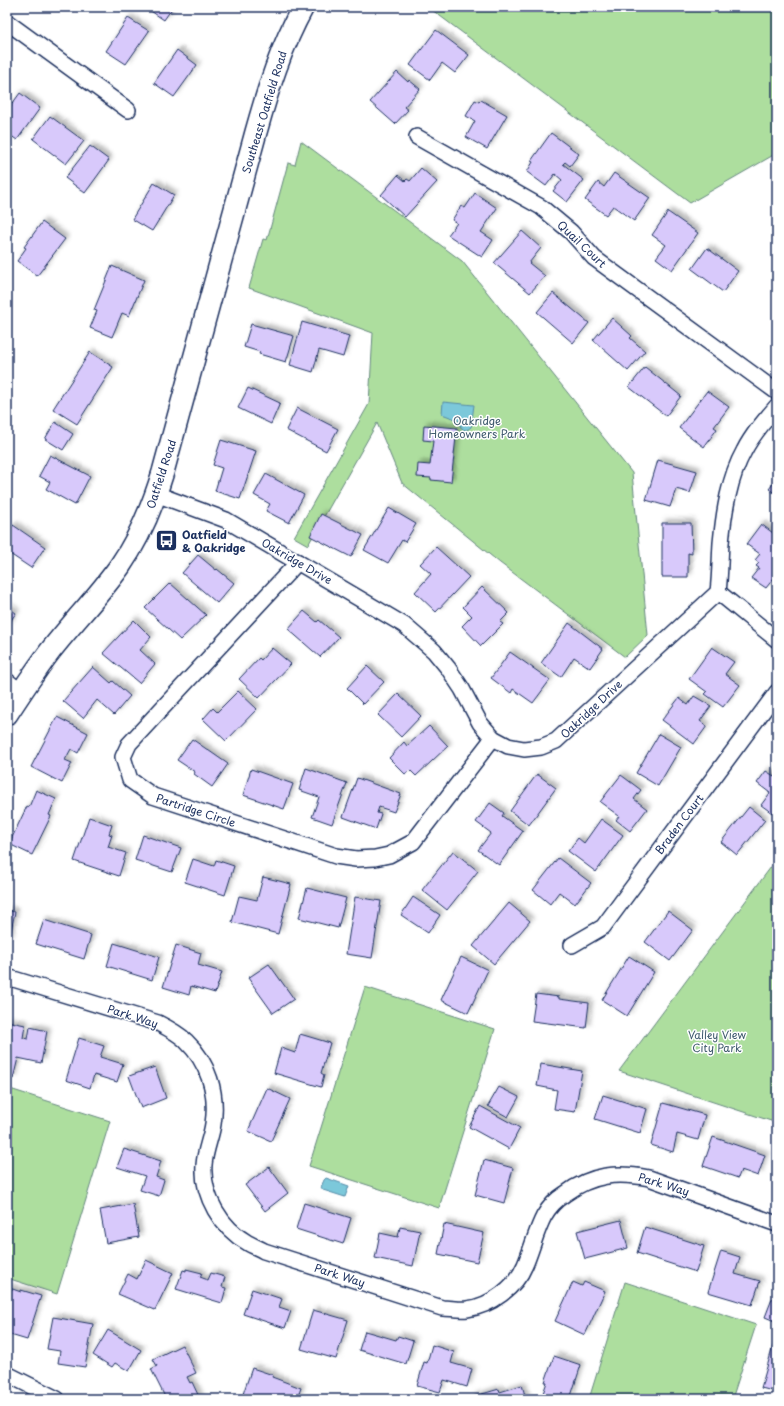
<svg xmlns="http://www.w3.org/2000/svg" width="784" height="1406" font-family="'Playpen Sans',sans-serif">
	<defs>
		<filter id="shadow"><feDropShadow dx="3.5" dy="-3.5" stdDeviation="2" flood-color="#0004"/></filter>
	</defs>
	<rect width="100%" height="100%" fill="#fff"/>
	<filter id="ink" filterUnits="userSpaceOnUse"><feTurbulence type="fractalNoise" baseFrequency=".025" numOctaves="2"/><feDisplacementMap in="SourceGraphic" scale="8" xChannelSelector="R" yChannelSelector="G"/><feConvolveMatrix kernelMatrix="1 2 1 2 8 2 1 2 1" color-interpolation-filters="sRGB"/></filter>
	<g filter="url(#ink)">
		<g fill="#adde9e" stroke="#64867e">
			<polygon points="428,7 777,7 777,153 690,203"/>
			<polygon points="301,141 462,261 632,473 648,635 625,657 500,563 402,483 377,423 308,545 294,537 369,404 373,333 249,288 263,239 267,240 288,163 295,165"/>
			<polygon points="777,859 777,1123 619,1071 756,887"/>
			<polygon points="365,987 495,1029 439,1208 309,1166"/>
			<polygon points="7,1088 110,1121 57,1294 7,1278"/>
			<polygon points="625,1282 756,1325 732,1399 589,1399"/>
		</g>
		<g fill="#7bc8da" stroke="#558ba8">
			<path d="M443,402L474,405L471,427C463,434 460,427 458,420L442,414Z"/>
			<polygon points="326,1178 349,1186 345,1197 323,1190 321,1187 324,1180"/>
		</g>
		<g fill="#d8c9fb" stroke="#1b2f5e" filter="url(#shadow)">
			<polygon points="145,7 173,7 164,20"/>
			<polygon points="128,18 149,31 126,64 106,51"/>
			<polygon points="436,30 469,55 455,73 442,63 430,80 410,65"/>
			<polygon points="177,50 197,65 174,97 154,83"/>
			<polygon points="397,72 408,82 409,80 420,89 404,107 408,110 395,124 370,102"/>
			<polygon points="20,93 40,108 17,140 7,133 7,111"/>
			<polygon points="475,100 479,102 481,100 507,115 487,149 466,137 475,121 466,116"/>
			<polygon points="50,116 84,141 66,164 33,139"/>
			<polygon points="551,133 579,154 570,166 565,162 563,164 584,180 567,202 553,191 562,180 555,174 546,186 527,172 533,162 531,161"/>
			<polygon points="90,146 109,160 85,193 65,178"/>
			<polygon points="421,168 437,182 405,217 381,195 398,175 405,181 407,179 410,181"/>
			<polygon points="614,173 650,198 634,221 613,206 606,215 585,200 598,182 604,187"/>
			<polygon points="154,183 174,195 152,231 132,219"/>
			<polygon points="475,193 497,208 481,232 493,240 482,257 448,235 457,223 452,220 461,206 465,208"/>
			<polygon points="668,212 698,233 672,270 656,258 666,245 652,235"/>
			<polygon points="42,222 65,239 37,276 17,261 26,248 24,247"/>
			<polygon points="522,231 541,248 529,263 545,276 530,293 494,263"/>
			<polygon points="707,248 738,271 723,292 692,269"/>
			<polygon points="112,266 144,280 129,316 122,313 112,337 90,328 97,311 94,310"/>
			<polygon points="553,293 589,323 573,343 537,312"/>
			<polygon points="612,318 632,336 630,338 645,351 628,371 593,340"/>
			<polygon points="302,322 349,336 343,357 319,350 313,372 290,365"/>
			<polygon points="251,324 294,336 286,362 259,354 260,352 244,347"/>
			<polygon points="90,352 113,367 77,424 53,409"/>
			<polygon points="645,367 681,396 666,416 629,387"/>
			<polygon points="248,388 280,403 271,424 238,408"/>
			<polygon points="707,391 729,407 714,427 717,429 704,447 679,428"/>
			<polygon points="297,408 338,429 326,451 286,430"/>
			<polygon points="55,422 73,434 63,450 45,439"/>
			<polygon points="424,425 457,428 451,482 431,480 431,478 417,477 418,464 430,465 433,441 423,440"/>
			<polygon points="221,440 256,451 240,499 215,491 222,468 213,465"/>
			<polygon points="50,455 90,476 75,505 46,489 50,482 39,476"/>
			<polygon points="658,460 697,471 690,493 676,489 670,507 646,500"/>
			<polygon points="266,474 304,495 289,523 266,511 270,504 254,495"/>
			<polygon points="777,479 777,495 769,489"/>
			<polygon points="389,508 416,524 405,542 402,540 388,563 364,550"/>
			<polygon points="321,514 363,535 351,557 310,536"/>
			<polygon points="662,523 691,523 692,554 688,553 688,577 662,577"/>
			<polygon points="761,524 777,536 777,574 766,588 751,578 759,568 756,566 759,563 755,560 760,554 746,544"/>
			<polygon points="13,525 45,547 31,568 7,552 7,534"/>
			<polygon points="436,547 469,577 436,612 415,592 431,574 420,564"/>
			<polygon points="198,555 216,570 217,569 234,583 217,603 182,573"/>
			<polygon points="170,583 206,615 180,640 145,608"/>
			<polygon points="482,587 509,613 500,622 503,624 481,646 462,626 472,616 463,607"/>
			<polygon points="7,607 16,613 7,626"/>
			<polygon points="304,611 317,622 319,620 339,637 320,657 288,629"/>
			<polygon points="134,620 151,637 140,650 155,664 139,683 103,653"/>
			<polygon points="569,623 603,649 590,668 574,657 561,677 541,663"/>
			<polygon points="712,647 734,662 725,674 740,685 723,707 705,694 707,692 689,679"/>
			<polygon points="272,648 291,664 259,698 239,679 259,658 261,660"/>
			<polygon points="510,652 550,680 533,703 513,689 511,693 491,678"/>
			<polygon points="367,666 384,682 363,704 347,688"/>
			<polygon points="93,667 111,683 113,681 130,696 114,715 97,700 83,718 63,701"/>
			<polygon points="238,691 257,709 226,741 203,719 213,708 217,712"/>
			<polygon points="398,694 421,716 401,737 378,715"/>
			<polygon points="694,696 711,706 700,721 707,726 694,744 662,720 679,698 688,705"/>
			<polygon points="57,717 88,733 78,753 71,749 65,760 72,763 62,783 31,767"/>
			<polygon points="429,726 448,746 416,776 410,770 405,774 389,758 404,742 407,746"/>
			<polygon points="659,734 681,747 658,786 636,773"/>
			<polygon points="192,739 228,764 212,787 194,774 195,772 177,760"/>
			<polygon points="306,768 347,783 332,824 312,817 319,797 299,790"/>
			<polygon points="251,769 293,784 284,809 243,795"/>
			<polygon points="766,771 774,776 777,772 777,807 772,813 761,805 770,793 757,783"/>
			<polygon points="537,774 556,788 529,825 510,811"/>
			<polygon points="621,775 641,790 634,799 647,809 630,831 616,820 619,816 600,802"/>
			<polygon points="357,778 401,794 394,812 379,807 377,813 381,814 376,829 343,817"/>
			<polygon points="36,790 56,799 49,815 51,816 32,855 9,844 27,806 29,807"/>
			<polygon points="490,803 504,813 502,816 523,831 499,865 478,850 491,833 476,822"/>
			<polygon points="749,807 765,820 737,855 721,842"/>
			<polygon points="89,817 112,825 109,834 112,835 108,847 126,853 119,876 74,861"/>
			<polygon points="601,819 623,835 596,872 568,851 578,838 584,843"/>
			<polygon points="143,835 181,848 172,872 135,860"/>
			<polygon points="453,851 478,871 447,910 422,890"/>
			<polygon points="558,858 591,883 575,904 559,892 550,904 533,890"/>
			<polygon points="193,859 214,866 216,860 234,866 225,895 185,882"/>
			<polygon points="263,877 291,884 278,934 232,922 239,896 257,900"/>
			<polygon points="307,888 346,898 338,928 299,918"/>
			<polygon points="355,897 381,901 372,958 346,954"/>
			<polygon points="413,897 440,915 428,933 401,915"/>
			<polygon points="509,903 530,921 494,964 473,946"/>
			<polygon points="7,910 15,912 9,940 7,940"/>
			<polygon points="668,911 693,930 670,961 645,942"/>
			<polygon points="44,920 91,935 84,959 36,944"/>
			<polygon points="114,943 159,957 152,980 107,966"/>
			<polygon points="176,945 201,953 198,965 222,972 215,993 191,986 189,995 163,987"/>
			<polygon points="629,956 654,972 627,1016 602,1000"/>
			<polygon points="461,957 488,970 468,1013 441,1000"/>
			<polygon points="269,964 294,999 273,1013 248,978"/>
			<polygon points="536,994 559,997 559,999 589,1003 586,1028 532,1021"/>
			<polygon points="7,1021 25,1025 23,1038 28,1039 30,1027 47,1031 41,1063 18,1058 13,1079 7,1078"/>
			<polygon points="300,1034 330,1043 321,1073 324,1075 321,1087 274,1073 281,1048 295,1053"/>
			<polygon points="79,1038 104,1046 100,1057 123,1064 117,1082 94,1075 90,1088 66,1080"/>
			<polygon points="541,1064 582,1071 575,1112 554,1109 557,1090 537,1086"/>
			<polygon points="155,1067 166,1098 141,1108 129,1076"/>
			<polygon points="499,1087 519,1097 508,1117 488,1106"/>
			<polygon points="267,1088 290,1099 271,1141 248,1131"/>
			<polygon points="603,1095 647,1109 640,1133 595,1119"/>
			<polygon points="663,1103 705,1115 698,1140 677,1134 673,1152 651,1145"/>
			<polygon points="480,1106 520,1128 509,1149 469,1127"/>
			<polygon points="713,1137 765,1155 758,1176 741,1170 738,1178 703,1166"/>
			<polygon points="124,1149 161,1161 156,1177 164,1180 159,1196 140,1190 145,1176 117,1167"/>
			<polygon points="484,1160 513,1168 504,1203 475,1195"/>
			<polygon points="269,1167 288,1193 265,1211 245,1185"/>
			<polygon points="304,1203 351,1218 343,1244 296,1229"/>
			<polygon points="133,1204 139,1237 106,1243 100,1210"/>
			<polygon points="621,1220 628,1248 585,1259 577,1231"/>
			<polygon points="444,1224 484,1233 477,1262 438,1254"/>
			<polygon points="400,1227 420,1231 413,1266 375,1258 380,1233 398,1237"/>
			<polygon points="645,1227 704,1246 696,1272 637,1253"/>
			<polygon points="721,1251 740,1257 735,1274 760,1281 752,1305 708,1292"/>
			<polygon points="146,1260 173,1273 155,1310 118,1294 128,1274 137,1279"/>
			<polygon points="186,1269 202,1273 200,1277 208,1280 211,1273 225,1277 222,1287 226,1288 222,1303 176,1289 183,1270 186,1271"/>
			<polygon points="573,1282 582,1286 584,1282 605,1291 585,1335 555,1321"/>
			<polygon points="777,1286 777,1322 765,1317"/>
			<polygon points="7,1287 21,1292 21,1290 41,1296 27,1340 7,1334"/>
			<polygon points="252,1289 282,1299 279,1307 291,1311 285,1328 243,1314"/>
			<polygon points="313,1310 348,1320 336,1359 301,1349"/>
			<polygon points="53,1317 93,1324 85,1367 58,1363 60,1351 47,1349"/>
			<polygon points="108,1330 141,1350 129,1371 115,1363 112,1367 93,1355"/>
			<polygon points="365,1331 396,1340 398,1336 413,1341 406,1364 359,1350"/>
			<polygon points="182,1345 196,1373 187,1377 190,1383 192,1382 200,1399 166,1399 151,1369 157,1366 153,1359"/>
			<polygon points="432,1345 454,1352 451,1363 472,1369 467,1387 444,1380 440,1392 417,1386 424,1362 427,1363"/>
			<polygon points="773,1346 777,1347 777,1392 761,1388"/>
			<polygon points="554,1356 581,1365 570,1399 541,1399 547,1382 545,1382"/>
			<polygon points="252,1368 273,1375 272,1377 301,1388 297,1399 257,1399 243,1394"/>
			<polygon points="522,1385 526,1399 473,1399 472,1397 499,1389 500,1392"/>
		</g>
		<g fill="none" stroke-linecap="round" stroke-linejoin="round">
			<defs>
				<g id="street">
					<polyline points="7,22 128,110"/>
					<polyline points="417,137 541,207 571,232 594,258 777,392"/>
					<path d="M156,494L226,520L404,625L434,651L448,668L462,689L480,723L493,738L508,746L524,749L541,747L556,741L718,592C720,576 720,559 721,543C724,512 729,478 744,451C752,435 765,420 777,406"/>
					<polyline points="298,562 129,744 123,757 130,780 153,796 336,856 356,859 375,858 389,855 413,842 493,738"/>
					<polyline points="718,592 777,640"/>
					<polyline points="7,681 21,692"/>
					<polyline points="572,945 603,927 777,692"/>
					<path d="M7,977L158,1023C168,1028 178,1033 186,1041C208,1062 218,1093 213,1124C211,1138 205,1150 204,1165C202,1196 221,1228 248,1243C253,1246 259,1248 264,1251L442,1308C450,1308 459,1310 467,1309C491,1306 516,1287 525,1265C532,1249 536,1231 544,1216C549,1207 557,1199 565,1194C592,1174 617,1172 649,1178L777,1224"/>
					<polyline points="7,1374 57,1399"/>
				</g>
				<path id="secondary" d="M7,714C20,694 34,673 48,654C71,624 98,597 120,566C140,537 153,505 163,472L256,132C268,89 281,47 303,7"/>
			</defs>
			<use href="#street" stroke="#1b2f5e" stroke-width="18"/>
			<use href="#secondary" stroke="#1b2f5e" stroke-width="24"/>
			<use href="#street" stroke="#fff" stroke-width="15"/>
			<use href="#secondary" stroke="#fff" stroke-width="21"/>
		</g>
	</g>
	<defs>
		<symbol id="bus-square" viewBox="-11 -11 22 22"><rect x="-9" y="-9" width="18" height="18" rx="4" fill="#1b2f5e" stroke="#fff"/><path d="M-5-6H5V4H4V6H2V4H-2V6H-4V4H-5ZM-3.5-4V0h7V-4ZM-3.5 1.2v1.5H-2V1.2ZM2 1.2v1.5H3.5V1.2Z" fill="#fff"/></symbol>
	</defs>
	<g fill-rule="evenodd">
		<use href="#bus-square" x="154" y="528" width="25" height="25"/>
	</g>
	<g text-anchor="middle" dominant-baseline="central" stroke-width="3" stroke-linejoin="round" paint-order="stroke">
		<g font-size="11" fill="#1b2f5e" stroke="#fff">
			<text transform="translate(264 112) rotate(-73)">Southeast Oatfield Road</text>
			<text transform="translate(582 244) rotate(43)">Quail Court</text>
			<text transform="translate(161 474) rotate(-72)">Oatfield Road</text>
			<text transform="translate(297 561) rotate(30)">Oakridge Drive</text>
			<text transform="translate(591 709) rotate(-43)">Oakridge Drive</text>
			<text transform="translate(196 810) rotate(18)">Partridge Circle</text>
			<text transform="translate(679 824) rotate(-53)">Braden Court</text>
			<text transform="translate(133 1016) rotate(18)">Park Way</text>
			<text transform="translate(664 1184) rotate(17)">Park Way</text>
			<text transform="translate(340 1275) rotate(18)">Park Way</text>
		</g>
		<g font-size="11" fill="#405b6e" stroke="#fff">
			<text x="477" y="420">Oakridge<tspan x="477" dy="13">Homeowners Park</tspan></text>
			<text x="717" y="1034">Valley View<tspan x="717" dy="13">City Park</tspan></text>
		</g>
		<g font-size="11" font-weight="bold" fill="#1b2f5e" stroke="#fff" text-anchor="start">
			<text x="182" y="534">Oatfield<tspan x="182" dy="13">&amp; Oakridge</tspan></text>
		</g>
	</g>
	<rect width="784" height="1406" fill="none" stroke="#fff" stroke-width="24"/>
	<rect x="12" y="12" width="760" height="1382" fill="none" stroke="#1b2f5e" stroke-width="1.5" filter="url(#ink)"/>
</svg>
